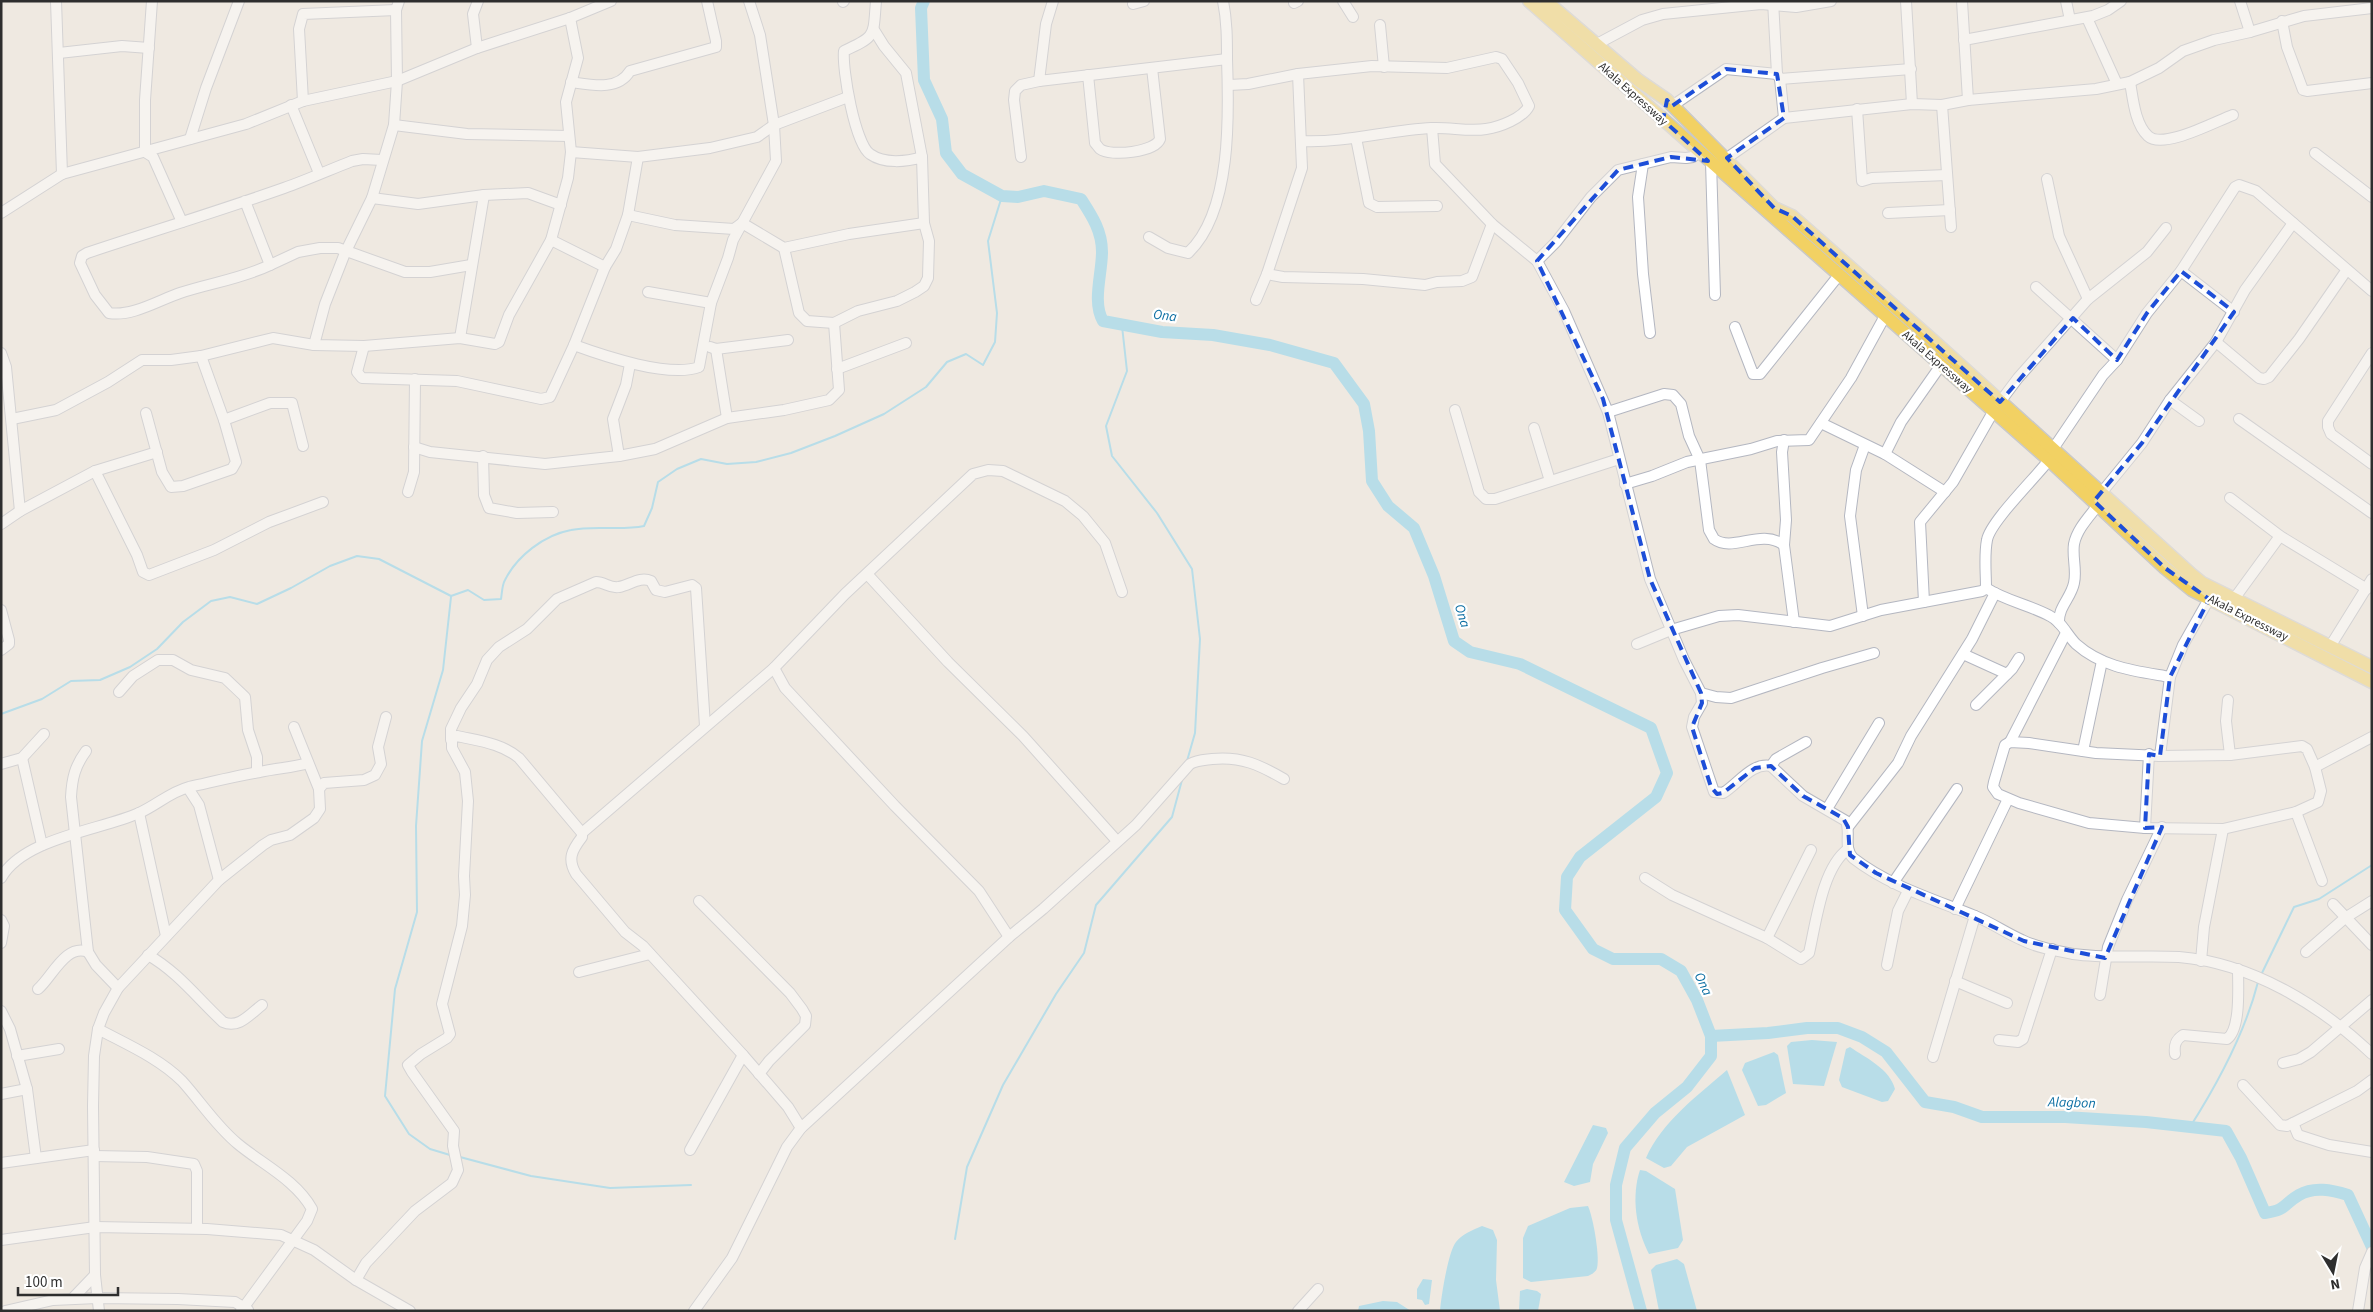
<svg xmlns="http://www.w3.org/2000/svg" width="2373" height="1312" font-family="'Source Sans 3',sans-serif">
	<rect width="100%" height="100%" fill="#efe9e1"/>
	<g fill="#75cff0">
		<polygon points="1812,1040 1837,1042 1824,1086 1793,1084 1787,1046 1791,1042"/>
		<path d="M1850,1047C1866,1058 1890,1069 1895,1089L1888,1101L1882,1102L1842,1087L1839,1080L1846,1049Z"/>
		<polygon points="1774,1052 1778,1055 1786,1093 1766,1105 1758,1106 1742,1070 1745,1063"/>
		<path d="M1727,1070L1745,1115L1687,1147L1671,1166L1664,1168L1646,1158C1661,1123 1698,1095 1727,1070Z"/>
		<polygon points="1593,1125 1606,1128 1608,1133 1593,1164 1590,1182 1574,1186 1564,1182"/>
		<path d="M1640,1170L1646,1171L1675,1189L1683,1240L1678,1248L1649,1254C1636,1229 1631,1197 1640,1170Z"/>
		<path d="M1588,1206C1593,1217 1600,1256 1597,1268C1596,1272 1592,1274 1588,1276L1531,1282L1523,1278V1238L1528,1226L1570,1208Z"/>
		<path d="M1482,1226L1493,1230L1497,1240L1496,1280L1500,1311H1440C1441,1298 1448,1252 1456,1242C1462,1234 1473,1230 1482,1226Z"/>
		<polygon points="1677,1259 1684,1264 1697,1311 1659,1311 1651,1270 1656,1265"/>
		<polygon points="1423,1279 1432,1280 1429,1304 1425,1305 1422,1300 1417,1299 1417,1289"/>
		<polygon points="1527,1289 1537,1291 1541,1294 1538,1311 1519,1311 1520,1291"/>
		<polygon points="1383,1301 1397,1302 1411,1311 1358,1311 1359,1306"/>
	</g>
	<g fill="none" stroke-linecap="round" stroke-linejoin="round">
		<g stroke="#75cff0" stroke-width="2">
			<polyline points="1122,326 1127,371 1106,426 1112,456 1157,513 1192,569 1200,639 1195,733 1187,761"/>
			<path d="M1,714L42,699L71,681L100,680L130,667L157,649L183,622L211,601L230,597L257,604L291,588L330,566L357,556L379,559L451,596L468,590L484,600L501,599C502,593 502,585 505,580C517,556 544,535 571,530C595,525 620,531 644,526L652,508L658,482L677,469L701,459L727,464L756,462L791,453L835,436L884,414L926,387L947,362L966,354L983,365L995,342L997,313L988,241L1002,196"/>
			<polyline points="2261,975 2294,907 2319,899 2372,865"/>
			<path d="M2190,1127C2218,1083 2245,1033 2258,982"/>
			<polyline points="450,1155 430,1149 409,1134 385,1096 395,989 417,912 416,826 422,741 443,670 451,597"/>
			<polyline points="460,1157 531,1176 610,1188 691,1185"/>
			<polyline points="955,1239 967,1167 1003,1085 1056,994 1084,953 1096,905 1172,817 1182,780"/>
		</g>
		<g stroke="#75cff0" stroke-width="12">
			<path d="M924,1L921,8L924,80L942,119L946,153L962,174L1002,196L1018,197L1044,191L1081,199C1092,216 1102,231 1102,252C1102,274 1092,302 1103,321L1162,332L1213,335L1270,345L1334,363L1364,404L1369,431L1372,481L1388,506L1414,528L1434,576L1454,641L1470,652L1520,664L1651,728L1667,773L1656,797L1580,857L1567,877L1565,910L1593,949L1613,959H1661L1681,971L1697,1000L1711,1036V1056L1687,1087L1655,1113L1625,1148L1616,1185V1220L1641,1311"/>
			<path d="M1711,1036L1768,1033L1807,1028H1838L1862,1037L1886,1052L1925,1102L1954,1107L1982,1117H2065L2146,1122L2226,1131L2241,1158L2265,1213C2287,1210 2282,1205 2299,1195C2314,1186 2332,1190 2348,1195L2372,1247"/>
		</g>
		<defs>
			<g id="minor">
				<polyline points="56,1 62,174"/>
				<polyline points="152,1 145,100 145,152 153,157 182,222"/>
				<polyline points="1053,1 1046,24 1039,81 1227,59"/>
				<polyline points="1343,1 1353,17"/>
				<polyline points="1773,1 1777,74 1780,79 1784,118 1912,104 1942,105 1968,100 2096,89 2130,82 2159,68 2183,51 2214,40 2250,32 2304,16 2372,8"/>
				<polyline points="1906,1 1912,104"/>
				<polyline points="1962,1 1968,100"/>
				<polyline points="2066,1 2070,20"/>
				<polyline points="2240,1 2250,32"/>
				<polyline points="843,2 844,1"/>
				<polyline points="1294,3 1298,1"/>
				<polyline points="1133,4 1144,1"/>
				<polyline points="2087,18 2117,84"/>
				<polyline points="2282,21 2287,47 2303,90 2307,91 2372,83"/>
				<polyline points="1380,25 1384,67"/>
				<polyline points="874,30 884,46 906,73 922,157"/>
				<polyline points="1964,40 2093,16 2108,10 2121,1"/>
				<polyline points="1597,44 1642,20 1663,14 1761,4 1796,7 1831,1"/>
				<polyline points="477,48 473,14 478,1"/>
				<polyline points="59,53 122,46 149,48"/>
				<path d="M1088,75L1095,143C1097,145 1098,147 1100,149C1111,157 1155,152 1160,139L1152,68"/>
				<polyline points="1780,79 1911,69"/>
				<path d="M571,82C592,85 618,91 630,71L716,47V41L707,1"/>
				<path d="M2130,82C2133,99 2135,124 2148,136C2163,150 2216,121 2233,115"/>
				<path d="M1229,85L1248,84L1298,74L1372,66L1447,68L1496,57L1502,59L1518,83L1529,106C1523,118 1500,127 1486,129C1469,132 1450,127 1432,128C1388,130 1346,143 1302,141"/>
				<polyline points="303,101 299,29 303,14 396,10"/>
				<polyline points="291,105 319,173"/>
				<polyline points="1942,105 1951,227"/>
				<polyline points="1672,106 1726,69 1777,74"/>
				<polyline points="1857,109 1862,181 1872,178 1947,175"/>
				<polyline points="394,125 467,134 569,136"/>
				<path d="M1432,128L1435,164L1492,224L1537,261L1564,311L1608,412L1650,579L1684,660L1701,693L1702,703L1694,717L1692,727L1714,792L1723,793C1738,784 1752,762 1771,766L1803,796L1846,821C1851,833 1843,847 1853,858C1889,886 1933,899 1975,916C1992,923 2006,933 2022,940C2038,948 2057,951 2073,954C2109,959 2144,955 2179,957C2252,963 2320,1005 2372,1054"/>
				<polyline points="1356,138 1369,203 1377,207 1437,206"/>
				<polyline points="190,139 206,88 239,1"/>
				<polyline points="571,152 638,157 710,148 757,137 774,125 848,97"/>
				<polyline points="2315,153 2372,197"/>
				<polyline points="1021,157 1014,100 1015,91 1021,85 1039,81"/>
				<polyline points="1727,158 1784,118"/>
				<polyline points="1711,162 1715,295"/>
				<polyline points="1643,164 1638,197 1643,274 1650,333"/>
				<polyline points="2047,179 2059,236 2088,299"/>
				<polyline points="372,198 418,204 484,195 528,193 561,205"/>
				<path d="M245,201L270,265C241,279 210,283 180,293C159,300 132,317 109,313L95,295L80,263L82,256L87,253C153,231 219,211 284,188C307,180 329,170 352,161L363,159L382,160"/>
				<polyline points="1,213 62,174 246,124 303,101 397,81 477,48 570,18 611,1"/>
				<polyline points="1888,213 1950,210"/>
				<polyline points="628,215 675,225 734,229 742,223 784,248 849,234 924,223"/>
				<path d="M1149,237L1168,248L1188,253C1232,212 1229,114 1227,59C1227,39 1227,21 1223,1"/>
				<polyline points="551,240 605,267"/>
				<path d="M784,248L799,313L807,321L834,323L858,311L897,301L915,292L924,286L928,278L929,241L924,223L922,157C906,162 884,164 870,154C855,144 842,69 844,51C877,36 873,36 876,1"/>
				<polyline points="1537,261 1556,242 1591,197 1618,170 1671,157 1686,158 1693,157 1697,151"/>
				<polyline points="270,265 298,252 320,248 338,248 405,272 430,272 471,265"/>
				<polyline points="2181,271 2234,312"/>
				<polyline points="1267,274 1283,277 1363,279 1425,285 1437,282 1462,281 1472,277 1492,224"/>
				<polyline points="2036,287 2117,360"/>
				<polyline points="648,292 711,303"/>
				<polyline points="1256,300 1267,274 1302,168 1298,74"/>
				<polyline points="1735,327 1753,374 1760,374 1839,275"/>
				<polyline points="460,338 484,195"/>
				<polyline points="2216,342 2259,378 2264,379 2269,377 2299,339 2346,271"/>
				<polyline points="314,345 325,304 345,253 372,198 394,125 397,81 396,10 399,1"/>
				<path d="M574,345C604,356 670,378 699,367L711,303L728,258L733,240L776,161L774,125L760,35L749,1"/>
				<polyline points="364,346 357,372 362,378 457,381 541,399 550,397 574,345 605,267 616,249 628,215 638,157"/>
				<polyline points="710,347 716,349 788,340"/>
				<polyline points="716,349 727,418 784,410 829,400 839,390 834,323"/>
				<polyline points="1,353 6,367 20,511"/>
				<polyline points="2372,353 2328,421 2328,427 2331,434 2372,464"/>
				<polyline points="837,369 906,343"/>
				<polyline points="2170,400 2199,421"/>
				<polyline points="2000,402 2018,378 2088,299 2147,252 2166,228"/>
				<polyline points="1455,410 1479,492 1486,499 1495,499 1619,459"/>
				<path d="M1608,412L1664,394L1673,395L1681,404L1689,436L1700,460L1709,530L1714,539C1733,553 1760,528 1784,545"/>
				<polyline points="146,413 162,472 171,487 183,486 232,469 236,462 224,420 201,356"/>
				<polyline points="12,419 56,410 108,382 142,360 171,360 201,356 273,338 314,345 364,346 460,338 495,344 499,342 509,315 551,240 568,178 571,152 566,102 578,58 570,18"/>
				<polyline points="2239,419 2372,513"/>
				<polyline points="224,420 270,403 292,403 303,446"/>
				<polyline points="1821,423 1885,454 1945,492"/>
				<polyline points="1534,428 1550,481"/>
				<polyline points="1784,440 1782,452 1786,520 1784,545 1794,622"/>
				<polyline points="414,447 430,452 545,464 619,456 655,449 727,418"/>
				<polyline points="2053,449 2103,375 2117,360 2147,313 2181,271 2235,187 2239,185 2256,191 2372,291"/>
				<polyline points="1885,454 1901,422 1941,365"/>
				<polyline points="483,456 484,495 489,508 517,513 553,512"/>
				<polyline points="619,456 613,419 626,385 630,364"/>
				<polyline points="95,471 137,555 143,572 149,575 214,550 269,522 323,502"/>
				<polyline points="1625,484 1652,476 1687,462 1751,449 1777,441 1809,440 1851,378 1885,316"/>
				<polyline points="408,492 414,472 415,379"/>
				<polyline points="2102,492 2142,443 2170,400 2216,342 2245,290 2293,223"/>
				<polyline points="2230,498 2280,536 2367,589"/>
				<polyline points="1,524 20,511 95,471 157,452"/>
				<polyline points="868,575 948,662 1023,736 1117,841"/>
				<path d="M1986,588C1986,572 1984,555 1987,540C1990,522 2036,477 2049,460"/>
				<polyline points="2234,599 2280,536"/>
				<polyline points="1924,602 1920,522 1953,482 1993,412"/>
				<polyline points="1,610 9,640 9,644 1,650"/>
				<polyline points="1863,616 1850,516 1856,470 1865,445"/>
				<path d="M2059,623C2058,607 2071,598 2074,583C2077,570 2072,557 2074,544C2077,529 2089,517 2098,505"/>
				<path d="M1637,644L1671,630L1719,616L1738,615L1830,626L1881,610L1982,591L1986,588C2006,601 2030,605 2050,616C2062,622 2067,635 2076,644C2103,668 2136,671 2170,677"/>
				<polyline points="2331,645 2372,579"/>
				<polyline points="1963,654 2007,674"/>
				<polyline points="774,668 785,688 895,806 979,891 1009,937"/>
				<polyline points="119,692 133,676 158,660 173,660 191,670 225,678 245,697 248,730 257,757 257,772"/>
				<polyline points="1701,693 1716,697 1731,698 1822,668 1874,653"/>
				<polyline points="2228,700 2226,721 2230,755"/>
				<polyline points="1976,705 2012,669 2019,658"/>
				<path d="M451,740V729L461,708L477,684L487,660L499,647L527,629L557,599L596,582C605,582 610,589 619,587C630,585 640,576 651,581L656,590L665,592L692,585L696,588L705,726"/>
				<polygon points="2010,742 2029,743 2096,753 2160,756 2230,755 2302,746 2307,749 2315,767 2321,791 2318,802 2296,812 2223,829 2145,828 2089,823 2019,803 1998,794 1993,787 1994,782 2005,745"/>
				<polyline points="2010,742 2066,633"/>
				<path d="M86,751C75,766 72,778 71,797L88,952L96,965L118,988"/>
				<polyline points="2083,751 2102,661"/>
				<polyline points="2160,756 2170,677 2183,645 2209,599"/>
				<polyline points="22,758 42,845"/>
				<polyline points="1,764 22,758 44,734"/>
				<polyline points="1771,766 1776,759 1806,742"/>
				<polyline points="2315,767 2372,737"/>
				<polyline points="188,788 199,805 219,880"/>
				<polyline points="319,789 324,783 364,780 375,775 381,764 378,747 386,717"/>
				<polyline points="1827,809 1879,723"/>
				<polyline points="2296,812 2322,881"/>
				<polyline points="139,813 166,936"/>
				<polyline points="1848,827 1898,763 1911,736 1972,639 1995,593"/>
				<polyline points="2145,828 2149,754"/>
				<path d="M1,878C23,838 101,830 139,813C157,805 170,792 189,787C212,782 236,776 260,772C276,768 292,768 308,763"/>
				<path d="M1645,878L1672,895L1767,938L1801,959L1809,953C1816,923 1822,868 1848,849"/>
				<polyline points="1893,883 1957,789"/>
				<polyline points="699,901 790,993 802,1009 806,1016 805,1025 769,1061 759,1074"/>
				<polyline points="2333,904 2372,945"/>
				<polyline points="1955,909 2008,799"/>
				<polyline points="1,920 4,926 1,943"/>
				<polyline points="1767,938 1811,850"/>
				<polyline points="2306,952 2345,918 2372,901"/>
				<path d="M148,955C178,972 198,999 223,1022C239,1029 250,1014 262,1005"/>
				<polyline points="2201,961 2204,927 2223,829"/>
				<polyline points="1887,965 1898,911 1908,891"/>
				<polyline points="579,972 650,954"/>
				<polyline points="1955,981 2007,1003"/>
				<path d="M38,989C52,977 66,943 88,952"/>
				<polyline points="2100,995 2108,947 2127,900 2162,827"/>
				<polyline points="1,1011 10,1029 27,1089 36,1158"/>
				<path d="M98,1029C126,1044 159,1058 182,1081C201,1102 216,1126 238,1144C262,1164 296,1180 312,1209L307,1221L241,1311"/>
				<polyline points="1999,1040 2018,1042 2023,1039 2052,949"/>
				<path d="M2175,1054C2174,1046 2175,1040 2183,1035L2227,1039C2241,1029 2238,986 2238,969"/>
				<polyline points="17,1056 59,1049"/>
				<polyline points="1933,1057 1975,916"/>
				<polyline points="2283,1063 2299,1059 2311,1052 2372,1000"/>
				<polyline points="2243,1085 2280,1125 2287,1126 2357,1091 2372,1080"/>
				<polyline points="1,1094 27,1089"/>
				<polyline points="2293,1123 2298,1135 2329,1145 2372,1152"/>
				<path d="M801,1128L788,1107L743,1055L643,946L625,932L576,874C567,859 572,850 582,837V833L774,668L845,594L973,474L988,470L1003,471L1065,501L1083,516L1105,543L1122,592"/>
				<polyline points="690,1150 743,1055"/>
				<polyline points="94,1156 147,1157 194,1164 197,1171 197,1228"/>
				<polyline points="1,1163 94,1150"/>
				<polyline points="1,1240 95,1227 207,1229 281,1235 314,1250 356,1280 410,1311"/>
				<path d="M356,1280L366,1263L415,1211L452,1183L458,1170L453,1146L454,1131L412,1072L408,1065L421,1054L447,1038L450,1034L442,1004L462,926L465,895L464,876L468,801L465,772L452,748V738L457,736C479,741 501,743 519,758L582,833"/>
				<polyline points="73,1298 95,1275"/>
				<polyline points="5,1311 53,1300 97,1298 178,1299 235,1302 248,1310"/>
				<polyline points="99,1311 95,1275 93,1106 94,1056 98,1029 104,1013 118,988 219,880 263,845 271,840 290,835 314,818 320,809 319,789 294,727"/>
				<path d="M694,1311L732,1258L787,1147L801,1128L1009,937L1043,909L1136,825L1190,764C1197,760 1204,760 1212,759C1241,756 1260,765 1284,779"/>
				<polyline points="1298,1311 1318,1289"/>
				<polyline points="2358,1311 2365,1268 2372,1252"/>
			</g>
			<g id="major">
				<polyline points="1529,1 2049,460 2165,568 2192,590 2372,682"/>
				<polyline points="1546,1 1638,80 1667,100 1774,208 1792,216 1936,343 2191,574 2202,583 2372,667"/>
			</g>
		</defs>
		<use href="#minor" stroke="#b4b7c1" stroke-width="12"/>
		<use href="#major" stroke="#c9c9c9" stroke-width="15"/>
		<use href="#minor" stroke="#fff" stroke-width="10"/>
		<use href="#major" stroke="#f2d163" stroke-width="12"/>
	</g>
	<path d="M0 0H2373V1312H0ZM1726,69L1777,74L1784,118L1727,158L1774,208L1792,216L2000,402L2073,318L2117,360L2147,313L2181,271L2234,312L2142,443L2094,501L2165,568L2209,599L2170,677L2160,756L2149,754L2145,828L2162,827L2105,958L2024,941L1876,873L1850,855L1848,827L1843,818L1803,796L1771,766L1755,768L1723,793L1717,794L1711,787L1692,727L1702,703L1701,693L1650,579L1603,399L1537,261L1618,170L1671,157L1708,161L1663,120L1667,100L1672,106Z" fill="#efe9e1" fill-opacity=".55" fill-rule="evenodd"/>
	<path fill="none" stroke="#1d4ed8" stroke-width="4" stroke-dasharray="10 6" stroke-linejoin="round" d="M1726,69L1777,74L1784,118L1727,158L1774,208L1792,216L2000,402L2073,318L2117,360L2147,313L2181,271L2234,312L2142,443L2094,501L2165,568L2209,599L2170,677L2160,756L2149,754L2145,828L2162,827L2105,958L2024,941L1876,873L1850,855L1848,827L1843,818L1803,796L1771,766L1755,768L1723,793L1717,794L1711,787L1692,727L1702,703L1701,693L1650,579L1603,399L1537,261L1618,170L1671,157L1708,161L1663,120L1667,100L1672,106Z"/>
	<g text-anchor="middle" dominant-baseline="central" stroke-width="4.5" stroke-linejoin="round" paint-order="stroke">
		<g font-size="12" fill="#2e2e2e" stroke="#fff">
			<text transform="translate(1633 94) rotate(42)">Akala Expressway</text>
			<text transform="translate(1937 362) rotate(41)">Akala Expressway</text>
			<text transform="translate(2248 618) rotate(27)">Akala Expressway</text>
		</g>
		<g font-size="14" font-style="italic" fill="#0d6fa3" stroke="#fff">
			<text transform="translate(1165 316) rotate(7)">Ona</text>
			<text transform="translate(1462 616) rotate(73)">Ona</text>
			<text transform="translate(1703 984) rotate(65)">Ona</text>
			<text transform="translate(2072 1103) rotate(2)">Alagbon</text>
		</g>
	</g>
	<rect width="2373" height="1312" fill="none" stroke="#2e2e2e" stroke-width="5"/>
	<g transform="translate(2333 1272) rotate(170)" stroke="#ffffff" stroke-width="4" paint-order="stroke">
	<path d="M0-4L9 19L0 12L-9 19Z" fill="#2e2e2e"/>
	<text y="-8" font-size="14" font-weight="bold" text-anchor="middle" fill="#2e2e2e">N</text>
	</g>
	<path d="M18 1287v8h100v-8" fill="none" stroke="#2e2e2e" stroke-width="2.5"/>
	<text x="25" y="1287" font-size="15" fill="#2e2e2e" stroke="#ffffff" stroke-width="4" paint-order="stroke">100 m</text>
</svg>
